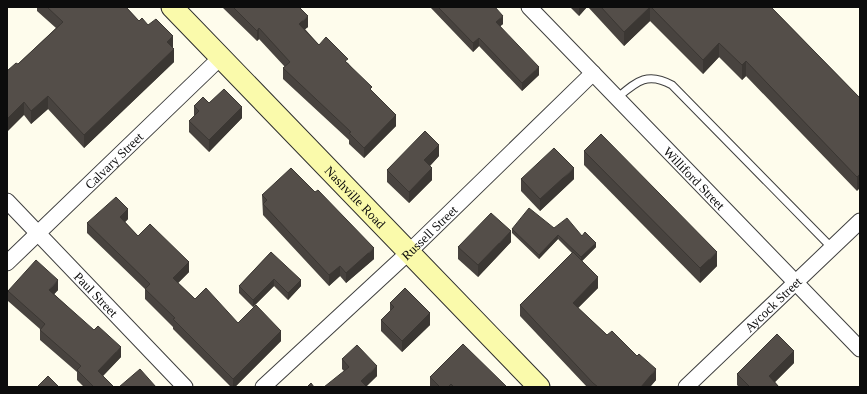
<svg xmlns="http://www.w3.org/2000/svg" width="867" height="394" font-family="Georgia,serif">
	<rect width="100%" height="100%" fill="#fefcec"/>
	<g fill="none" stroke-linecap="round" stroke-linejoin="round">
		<defs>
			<path id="lane" d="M617,98C636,82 647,71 672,85L832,248"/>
			<g id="street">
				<path id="s1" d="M529,7L860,349"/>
				<path id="s2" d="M7,201L185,387"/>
				<path id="s3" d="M7,263L220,58"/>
				<path id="s4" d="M263,387L409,252L593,73"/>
				<path id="s5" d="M686,387L860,221"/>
			</g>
			<g id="secondary">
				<path id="s6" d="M172,7L539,387"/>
			</g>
		</defs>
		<use href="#lane" stroke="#3f3f3f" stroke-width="9"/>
		<use href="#street" stroke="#3f3f3f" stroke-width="17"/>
		<use href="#secondary" stroke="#2e2e2e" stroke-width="23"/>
		<use href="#lane" stroke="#fff" stroke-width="7"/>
		<use href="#street" stroke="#fff" stroke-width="15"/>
		<use href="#secondary" stroke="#fafaab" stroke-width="21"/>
	</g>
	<g fill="#48433f">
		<polygon points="37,7 126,7 139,21 148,25 173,48 174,62 84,148 48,109 31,124 24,115 18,64 56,28 37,11"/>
		<polygon points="222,7 291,7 308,27 305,29 319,45 348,63 372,92 396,126 364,158 349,144 349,140 283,79 283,68 285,67 259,39 257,41"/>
		<polygon points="430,7 495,7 503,24 500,26 539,75 522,91 479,46 473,52"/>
		<polygon points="570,7 587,7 579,16"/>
		<polygon points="588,7 771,7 860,98 857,191 746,76 742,80 719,57 703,74 650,21 624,46"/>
		<polygon points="209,103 242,118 209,152 189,132 189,121 194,116 194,106"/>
		<polygon points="584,151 717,266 700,283 584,165"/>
		<polygon points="439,156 430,166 432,180 409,203 387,182 387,170"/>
		<polygon points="521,179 574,179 540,211 521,191"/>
		<polygon points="315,192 374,259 346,283 340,276 329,286 263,215 262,195"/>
		<polygon points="128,219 125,222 138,236 189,272 178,283 195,299 238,323 281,341 235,387 231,387 173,329 173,327 145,299 145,289 87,233 87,223"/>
		<polygon points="554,228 582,236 596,247 582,261 598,288 578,308 656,380 650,387 587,387 520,316 520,305 572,253 558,239 539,259 512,233 512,229"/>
		<polygon points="511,242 478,277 458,259 458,247"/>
		<polygon points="271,252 301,286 288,300 274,286 253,307 239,293 239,286"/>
		<polygon points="58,290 54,294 121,357 103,376 114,387 84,387 77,380 77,372 40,340 40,329 8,301 8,291"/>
		<polygon points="390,303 430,325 402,352 381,331 381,320 390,312"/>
		<polygon points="342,359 377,376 366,386 344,371 342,369"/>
		<polygon points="794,363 775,382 779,387 739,387 737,385 737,374"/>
		<polygon points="430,377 507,387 430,387"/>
	</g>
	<g fill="#3b3733">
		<polygon points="579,7 587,7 579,16"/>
		<polygon points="650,7 650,21 624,46 624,32"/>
		<polygon points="308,16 308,27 299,34 299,24"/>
		<polygon points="503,16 503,24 496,30 496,22"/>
		<polygon points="259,28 259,39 257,41 257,31"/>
		<polygon points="173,36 173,49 167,42"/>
		<polygon points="479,38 479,46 473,52 473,43"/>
		<polygon points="719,43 719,57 703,74 703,60"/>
		<polygon points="174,49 174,62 84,148 84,135"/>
		<polygon points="746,61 746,76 742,80 742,65"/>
		<polygon points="539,67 539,75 522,91 522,83"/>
		<polygon points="48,96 48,109 31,124 31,111"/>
		<polygon points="24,102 24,115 7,132 7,119"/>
		<polygon points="242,107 242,118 209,152 209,140"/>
		<polygon points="396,115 396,126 364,158 364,148"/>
		<polygon points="439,145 439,156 424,172 424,160"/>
		<polygon points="432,168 432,180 409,203 409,192"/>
		<polygon points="574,168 574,179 540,211 540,199"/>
		<polygon points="860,174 860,188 857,191 857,177"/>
		<polygon points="128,209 128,219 120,227 120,217"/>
		<polygon points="511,231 511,242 478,277 478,265"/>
		<polygon points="558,235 558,239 539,259 539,255"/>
		<polygon points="596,243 596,247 581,262 581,257"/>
		<polygon points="374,248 374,259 346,283 346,273"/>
		<polygon points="717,252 717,266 700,283 700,268"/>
		<polygon points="189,262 189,272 173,288 173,278"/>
		<polygon points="340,266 340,276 329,286 329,275"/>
		<polygon points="598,277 598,288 573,313 573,303"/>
		<polygon points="274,279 274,286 253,307 253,300"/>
		<polygon points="58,280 58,290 49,300 49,290"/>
		<polygon points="301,280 301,286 288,300 288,293"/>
		<polygon points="430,313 430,325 402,352 402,341"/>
		<polygon points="281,331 281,341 235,387 233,387 233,379"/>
		<polygon points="121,347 121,357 98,381 98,371"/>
		<polygon points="794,351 794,363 770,387 769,376"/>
		<polygon points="377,366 377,376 366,387 361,381"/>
		<polygon points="656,369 656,380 650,387 641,387"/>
	</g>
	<g fill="#544e49" stroke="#3b3733">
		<polygon points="47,7 126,7 139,21 142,18 148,25 156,19 173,36 167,42 174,49 84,135 48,96 31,111 24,102 7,119 7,71 16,63 18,64 63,22"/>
		<polygon points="233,7 299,7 308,16 299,24 319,45 326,37 348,59 345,61 372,87 370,89 396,115 364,148 349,133 351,132 283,68 290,62 259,28 257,31"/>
		<polygon points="438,7 495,7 503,16 496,22 539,67 522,83 479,38 473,43"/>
		<polygon points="601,7 650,7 624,32"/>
		<polygon points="651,7 771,7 860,98 860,174 857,177 746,61 742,65 719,43 703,60"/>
		<polygon points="224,89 242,107 209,140 189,121 199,111 194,106 203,97 209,103"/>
		<polygon points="425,131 439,145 424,160 432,168 409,192 387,170"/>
		<polygon points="601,134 717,252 700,268 584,151"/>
		<polygon points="554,148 574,168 540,199 521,179"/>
		<polygon points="291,168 315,192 318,190 374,248 346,273 340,266 329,275 263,204 267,200 262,195"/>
		<polygon points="116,197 128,209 120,217 138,236 150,224 189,262 173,278 195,299 206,288 238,323 256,305 281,331 233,379 173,319 175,318 145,289 150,284 87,223"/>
		<polygon points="529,208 554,228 567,218 582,236 585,232 596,243 581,257 558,235 539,255 512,229"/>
		<polygon points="491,213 511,231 478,265 458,247"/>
		<polygon points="271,252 301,280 288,293 274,279 253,300 239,286"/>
		<polygon points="573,252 598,277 573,303 607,335 612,331 637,356 639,354 656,369 641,387 598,387 593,383 520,305"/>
		<polygon points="36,260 58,280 49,290 94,330 98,326 121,347 98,371 114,387 94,387 77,370 81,366 40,330 45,324 8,291"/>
		<polygon points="405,288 430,313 402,341 381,320 394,307 390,303"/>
		<polygon points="777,334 794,351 769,376 779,387 750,387 737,374"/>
		<polygon points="463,344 507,387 454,387 451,384 448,387 440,387 430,377"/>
		<polygon points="357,345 377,366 361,381 367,387 324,387 349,367 342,359"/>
		<polygon points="140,369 156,387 119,387"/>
		<polygon points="48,376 59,387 37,387"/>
		<polygon points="311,383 314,387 307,387"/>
	</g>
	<g text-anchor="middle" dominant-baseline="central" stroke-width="4" stroke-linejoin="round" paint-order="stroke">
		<g font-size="13" fill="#0c0c0c" stroke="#fff">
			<text stroke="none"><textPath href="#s3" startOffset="148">Calvary Street</textPath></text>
			<text stroke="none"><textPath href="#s1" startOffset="238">Williford Street</textPath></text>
			<text stroke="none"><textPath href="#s6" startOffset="264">Nashville Road</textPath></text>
			<text stroke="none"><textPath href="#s4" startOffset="227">Russell Street</textPath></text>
			<text stroke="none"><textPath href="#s2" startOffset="129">Paul Street</textPath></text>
			<text stroke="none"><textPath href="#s5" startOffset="120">Aycock Street</textPath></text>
		</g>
	</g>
	<rect width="867" height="394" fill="none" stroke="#0c0c0c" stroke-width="16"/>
</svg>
